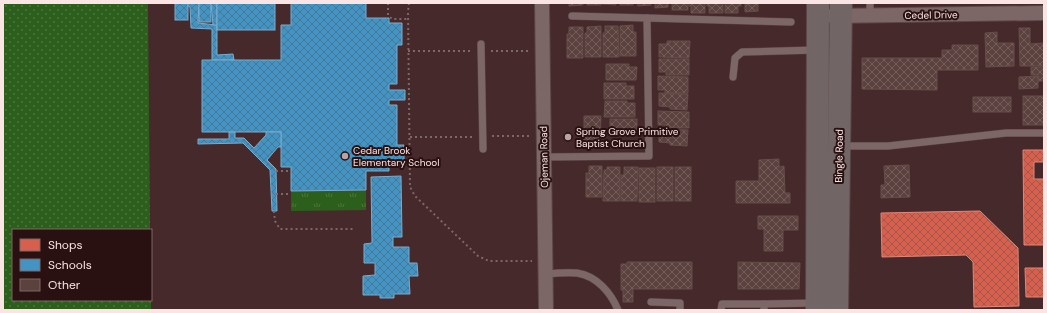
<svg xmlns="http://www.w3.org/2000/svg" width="1047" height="313" font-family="'DM Sans',sans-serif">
	<defs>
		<pattern id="grass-dots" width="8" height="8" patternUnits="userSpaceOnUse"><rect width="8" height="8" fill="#2d5f1c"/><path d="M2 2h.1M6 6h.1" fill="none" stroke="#4c763d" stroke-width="1.8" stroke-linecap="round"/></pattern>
		<pattern id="park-tufts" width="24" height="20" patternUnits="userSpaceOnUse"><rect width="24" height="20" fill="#2d5f1c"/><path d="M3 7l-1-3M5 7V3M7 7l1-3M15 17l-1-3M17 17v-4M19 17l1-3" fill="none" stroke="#4c763d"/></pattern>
		<pattern id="shops-cross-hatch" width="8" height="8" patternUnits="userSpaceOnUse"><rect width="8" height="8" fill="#d6604d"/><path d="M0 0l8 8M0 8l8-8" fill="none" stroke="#a5574a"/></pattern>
		<pattern id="schools-cross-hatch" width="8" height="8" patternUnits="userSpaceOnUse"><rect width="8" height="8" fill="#4393c3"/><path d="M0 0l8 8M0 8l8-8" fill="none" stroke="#467897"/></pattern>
		<pattern id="building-cross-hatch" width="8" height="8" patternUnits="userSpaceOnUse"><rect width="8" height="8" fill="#5c423e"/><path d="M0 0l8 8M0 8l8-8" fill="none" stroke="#745d5a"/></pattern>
	</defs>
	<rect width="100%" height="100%" fill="#46292a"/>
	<polygon fill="url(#grass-dots)" points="3,3 148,3 150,230 13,230 13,300 151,300 151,298 151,310 3,310"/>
	<polygon fill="url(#park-tufts)" points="366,190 366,210 291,211 291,191"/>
	<g fill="url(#shops-cross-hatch)" stroke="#e1887a">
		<polygon points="1023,150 1044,150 1044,162 1034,162 1034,179 1044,179 1044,245 1024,245"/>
		<polygon points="980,211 1018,248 1019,306 974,307 973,262 966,255 882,257 881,213"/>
		<polygon points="1025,268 1044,268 1044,297 1026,297"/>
	</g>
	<g fill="url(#schools-cross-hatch)" stroke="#7aaccd">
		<rect x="175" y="3" width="13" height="17"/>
		<polygon points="188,3 199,3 198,23 217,25 217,55 233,54 234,60 212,60 212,29 191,28 190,7 188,6"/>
		<rect x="199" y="3" width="12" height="19"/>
		<polygon points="211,3 217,3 217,25 213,25"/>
		<rect x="217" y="3" width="58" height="27"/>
		<polygon points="291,3 366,3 366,18 389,18 389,23 402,23 402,45 397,45 397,84 389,84 389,90 405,90 405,100 389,100 389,105 397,105 397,145 404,145 404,165 389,165 389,171 366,171 366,190 291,191 291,167 281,167 281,132 202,132 202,60 281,60 281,25 291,25"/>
		<polygon points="229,132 235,132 235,138 244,138 254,148 266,135 266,132 281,132 281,147 278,147 267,160 276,169 277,211 272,211 270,170 243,143 198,144 198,139 229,139"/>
		<polygon points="401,176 402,237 393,237 393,247 409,247 409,263 417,263 418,276 409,276 410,294 394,294 394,298 380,298 380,295 363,295 363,276 375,275 375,263 364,263 364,244 372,243 371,177"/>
	</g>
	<g fill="url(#building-cross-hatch)" stroke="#654e4a">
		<polygon points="569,3 583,3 583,5 569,6"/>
		<rect x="587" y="3" width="14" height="2"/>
		<polygon points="602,3 618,3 616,3 616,5 602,4"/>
		<rect x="620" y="3" width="13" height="2"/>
		<polygon points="637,3 651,3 651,5 638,6"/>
		<polygon points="655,3 668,3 668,7 655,8"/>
		<rect x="672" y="3" width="16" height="7"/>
		<polygon points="689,3 705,3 705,13 691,13 691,6 689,6"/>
		<polygon points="707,3 723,3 723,13 709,13 709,6 707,6"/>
		<polygon points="725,3 741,3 741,6 738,6 738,13 725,13"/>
		<polygon points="745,3 758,3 758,11 745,12"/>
		<polygon points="633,25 633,32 636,32 636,56 620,56 620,26"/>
		<polygon points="601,26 601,57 585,57 585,33 587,33 587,27"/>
		<polygon points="605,26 618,26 619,57 603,57 603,33 605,33"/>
		<polygon points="569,27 583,27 583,58 567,58 567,34 569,34"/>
		<polygon points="1019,28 1030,28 1030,44 1044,43 1044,66 1020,66"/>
		<polygon points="997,32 997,43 1014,43 1014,66 986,67 985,33"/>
		<polygon points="667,41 690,41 689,58 659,57 659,44 667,44"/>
		<polygon points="952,45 978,45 978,70 937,70 937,90 862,89 862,58 942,58 942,50 952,50"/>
		<polygon points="659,59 689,59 689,75 666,75 666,72 659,72"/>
		<polygon points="606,64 629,64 629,67 637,67 636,80 606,80"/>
		<polygon points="1031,67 1044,67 1044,81 1038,81 1038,75 1031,75"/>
		<polygon points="658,76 688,77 688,93 665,93 665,90 658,90"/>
		<polygon points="1038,76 1038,88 1019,89 1019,77"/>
		<polygon points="604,83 626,83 626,86 634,86 634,99 604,99"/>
		<polygon points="659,93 688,94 687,110 670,109 670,107 659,106"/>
		<rect x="1023" y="96" width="21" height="29"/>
		<rect x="973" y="97" width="38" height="15"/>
		<polygon points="605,101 627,101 627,103 635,103 635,117 604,117"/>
		<polygon points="658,111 689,112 689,128 666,128 666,125 658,125"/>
		<polygon points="584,116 601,116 600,146 586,146 586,140 584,140"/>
		<rect x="610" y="119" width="27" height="15"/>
		<polygon points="659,129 688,130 687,146 670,145 670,143 659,142"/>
		<polygon points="779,159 779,167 784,166 785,193 790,193 790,203 736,203 736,181 759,181 759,160"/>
		<polygon points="909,165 910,197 881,198 881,185 885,185 884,166"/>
		<polygon points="589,166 602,166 602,197 586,197 586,173 589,173"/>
		<polygon points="607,167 620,167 620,201 603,201 604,170 607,170"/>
		<polygon points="624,167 638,167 637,201 621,201 621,175 624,175"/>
		<rect x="657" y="167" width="16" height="34"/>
		<rect x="675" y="167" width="16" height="34"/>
		<rect x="639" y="168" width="16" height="34"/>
		<polygon points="758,216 798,216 798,230 783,230 783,251 764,251 764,229 758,229"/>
		<polygon points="627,262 692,262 692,289 633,289 633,302 623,302 623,290 621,290 621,264 627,264"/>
		<polygon points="738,262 800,263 799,289 738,289"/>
	</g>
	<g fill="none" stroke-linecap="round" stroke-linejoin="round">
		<defs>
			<g id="service">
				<polyline points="870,3 870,16"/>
				<polyline points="647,18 791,22"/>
				<polyline points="481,44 483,149"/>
				<polyline points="733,77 735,58 742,52 816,50"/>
				<polyline points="842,146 888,146 1006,133 1044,133"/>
				<polyline points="544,157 649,156 647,18 572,16"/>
				<path d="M546,274C556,273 567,272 577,273C597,276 611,293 618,310"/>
				<polyline points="651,302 680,303 680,310"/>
				<polyline points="764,304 815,303"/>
				<polyline points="721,310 722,304 764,304 764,310"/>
			</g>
			<g id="minor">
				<polyline points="542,3 546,310"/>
				<polyline points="832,16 1044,13"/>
			</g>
			<g id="primary">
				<polyline points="817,310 818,3"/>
				<polyline points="837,310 841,3"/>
			</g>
		</defs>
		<use href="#service" stroke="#5c4546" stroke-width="8"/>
		<use href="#minor" stroke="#5c4546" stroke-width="16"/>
		<use href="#primary" stroke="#5c4546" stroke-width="24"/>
		<g stroke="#7c6868" stroke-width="2" stroke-dasharray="2 3" stroke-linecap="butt">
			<polyline points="388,3 388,15 392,19 408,19"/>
			<polyline points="409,3 408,12 410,187 415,196 478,256 489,261 532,261"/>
			<polyline points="408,51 473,51"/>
			<polyline points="491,51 530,51"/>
			<polyline points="492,136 531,136"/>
			<polyline points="410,137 473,137"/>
			<polyline points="276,171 291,171"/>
			<polyline points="276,194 291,194"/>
			<polyline points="274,211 275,221 280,229 355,229"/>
		</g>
		<use href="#service" stroke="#7c6666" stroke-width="7"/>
		<use href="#minor" stroke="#7c6666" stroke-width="14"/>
		<use href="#primary" stroke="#726566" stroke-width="22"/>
	</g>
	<g fill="#bca3a3" stroke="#291111" stroke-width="1.5">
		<circle cx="568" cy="137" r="4"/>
		<circle cx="345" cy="156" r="4"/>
	</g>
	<g text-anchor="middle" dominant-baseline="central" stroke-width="4" stroke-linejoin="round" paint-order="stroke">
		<g font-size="10" fill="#fbe5e4" stroke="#291111">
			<text transform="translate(931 15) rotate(-1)">Cedel Drive</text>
			<text transform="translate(839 156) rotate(-89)">Bingle Road</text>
			<text transform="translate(544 157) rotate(-91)">Ojeman Road</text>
		</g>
		<g font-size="10" fill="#fbe5e4" stroke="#291111" text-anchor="start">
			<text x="576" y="131">Spring Grove Primitive<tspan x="576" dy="12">Baptist Church</tspan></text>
			<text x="353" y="150">Cedar Brook<tspan x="353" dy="12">Elementary School</tspan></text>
		</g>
	</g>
	<rect width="1047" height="313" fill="none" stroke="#fbe5e4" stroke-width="8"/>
	<rect x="12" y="229" width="140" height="72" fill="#291111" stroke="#7d6665"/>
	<rect x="20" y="239" width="20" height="12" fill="#d6604d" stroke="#7d6665"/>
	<text x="48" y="249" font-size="12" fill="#fbe5e4">Shops</text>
	<rect x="20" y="259" width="20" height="12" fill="#4393c3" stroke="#7d6665"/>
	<text x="48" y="269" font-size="12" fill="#fbe5e4">Schools</text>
	<rect x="20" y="279" width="20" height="12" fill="#5c423e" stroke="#7d6665"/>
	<text x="48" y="289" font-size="12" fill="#fbe5e4">Other</text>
</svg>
